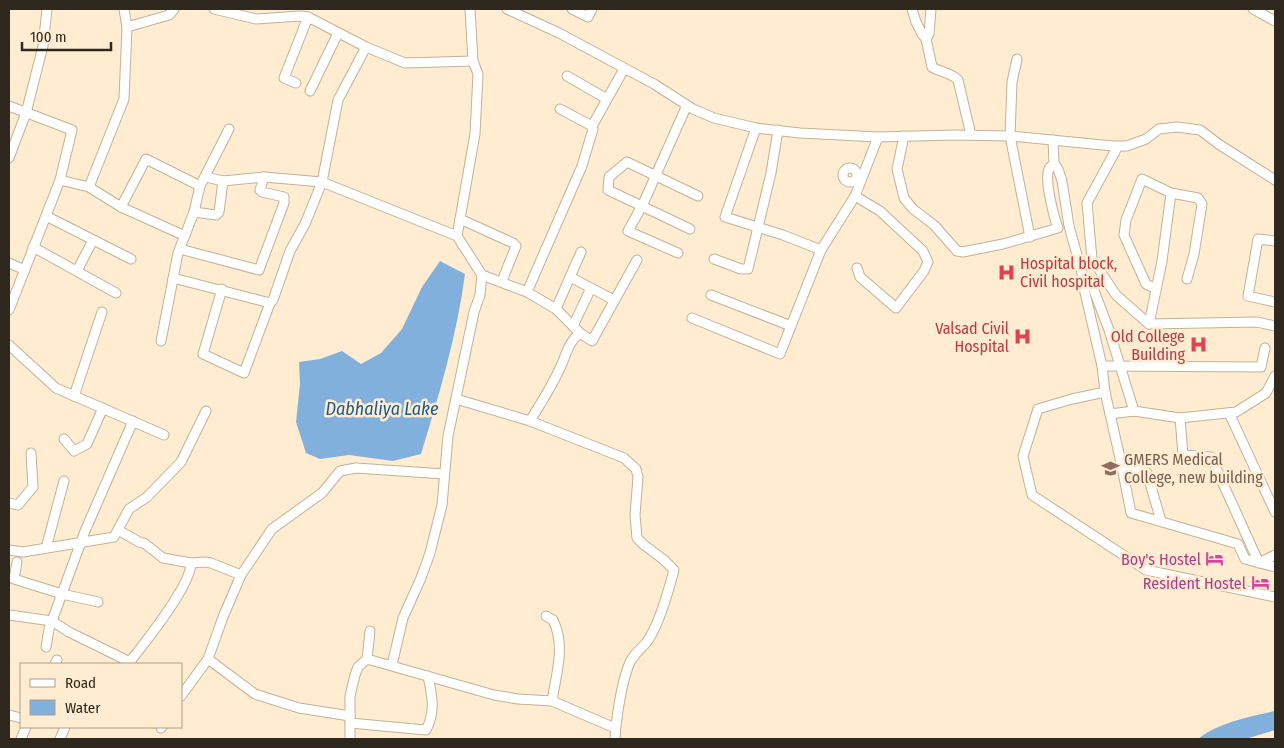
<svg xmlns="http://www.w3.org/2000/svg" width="1284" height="748" font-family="'Fira Sans Condensed',sans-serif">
	<rect width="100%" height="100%" fill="#ffecd1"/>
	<g fill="#81b0dd">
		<path d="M440,261L465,274C457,335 439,395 421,454L393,461L349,455L320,459L306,453L296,422L300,384L299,362L320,359L342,351L361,364L381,353L402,329L422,287Z"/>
		<path d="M1275,711V730L1245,739H1198C1217,723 1251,716 1275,711Z"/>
	</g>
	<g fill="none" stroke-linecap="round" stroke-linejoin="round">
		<defs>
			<g id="minor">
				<polyline points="214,9 256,19 301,16 308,17 366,47 405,63 473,61"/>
				<polyline points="507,9 559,33 654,84 693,109 714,118 756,128 800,133 878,137 955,135 1010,136 1113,146 1127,146 1146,139 1159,129 1177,127 1200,130 1220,145 1275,180"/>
				<polyline points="572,9 588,17 592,9"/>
				<path d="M912,9L916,22L922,34L926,39L932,67C940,72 952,73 958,80L971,135"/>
				<polyline points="1253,9 1275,21"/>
				<polyline points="127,27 169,15 174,9"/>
				<polyline points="926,39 929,34 931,9"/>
				<polyline points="1017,59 1012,82 1010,136 1030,237"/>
				<polyline points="567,76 607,99"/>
				<polyline points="296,83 284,78 308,17"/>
				<polyline points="310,91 338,33"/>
				<polyline points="9,106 72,130 60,180 9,310"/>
				<polyline points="560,109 592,126"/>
				<polyline points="756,128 725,217 783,235 821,250"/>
				<path d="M904,136L897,169L904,198L913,209L934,225L957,251L963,252L1003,244L1058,228C1054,217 1044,180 1049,169C1050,167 1053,165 1054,163"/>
				<polyline points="1053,140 1054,163 1058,169 1062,181 1069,226 1083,277 1083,284 1102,366 1105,392 1122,467 1142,469 1147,473 1161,521"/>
				<polyline points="1118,146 1087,203 1092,259 1116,295 1149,324 1257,322 1275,326"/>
				<polyline points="9,158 26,113 43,46 47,9"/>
				<circle cx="850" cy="175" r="7"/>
				<polyline points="206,177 223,181 264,177 322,182 457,236 482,275 480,295 474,312 448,436 442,505 430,553 421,578 403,618 392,665"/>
				<polyline points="60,180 89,187 121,207 185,236"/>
				<polyline points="89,187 124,99 127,27 124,9"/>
				<polyline points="855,196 880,211 923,251 928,262 924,271 896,308 860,277 857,268"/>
				<polyline points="121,207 146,159 200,186"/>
				<polyline points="194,212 216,215 219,212 223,181"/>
				<polyline points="46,216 131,259"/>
				<polyline points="460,219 513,243 516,246 502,281"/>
				<polyline points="690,229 608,190 609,177 627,162 698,196"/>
				<polyline points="457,236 475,134 478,74 473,61 470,9"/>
				<polyline points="1275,241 1258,239 1248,296 1275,302"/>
				<polyline points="33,247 116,293"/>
				<polyline points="180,249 259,270 284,203 284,197 262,192 260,190 264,177"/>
				<polyline points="581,252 570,277 614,300"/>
				<polyline points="678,253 628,231 643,204 687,105"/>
				<polyline points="714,259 741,269 748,269 771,173 778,130"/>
				<polyline points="9,263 25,270"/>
				<polyline points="77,271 93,240"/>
				<polyline points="482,275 527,292"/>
				<polyline points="570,277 556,309 527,292 582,166 593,129 592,126 624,69"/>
				<polyline points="1083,277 1090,280 1109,330 1134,411"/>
				<polyline points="173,278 270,303"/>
				<polyline points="222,289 203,354 244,373 270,303 273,300 290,251 305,224 322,182 338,100 366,47"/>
				<polyline points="1156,289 1146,284 1124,235 1126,220 1142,179 1171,193 1198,198 1202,204 1194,254 1187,279"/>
				<polyline points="711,295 791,326"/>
				<polyline points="556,309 573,326"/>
				<polyline points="692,318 780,354 821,250 855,196 878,137"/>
				<polyline points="1149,324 1162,261 1171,193"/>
				<polyline points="580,333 573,326 591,288"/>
				<polyline points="161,341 178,253 194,212 200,186 229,129"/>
				<polyline points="9,345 56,388 164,435"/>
				<polyline points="1102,366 1261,367 1265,348"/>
				<polyline points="1105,392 1072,399 1038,409 1023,456 1032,495 1146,570 1275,597"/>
				<polyline points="74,396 102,312"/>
				<path d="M456,399L530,421L624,458L636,469L638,477L635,515L637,538L643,544L664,560L674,570C669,589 658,628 646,643C639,651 632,655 628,667C621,686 616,720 615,739"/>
				<polyline points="1229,413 1275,512"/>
				<polyline points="1110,414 1134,411 1180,418 1236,412 1266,393 1275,376"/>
				<polyline points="1180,418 1183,455 1211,457 1259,563 1275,555"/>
				<path d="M530,421C540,404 551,388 559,370C566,357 567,343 580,333L592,341L637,260"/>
				<polyline points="64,439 74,451 87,444 103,408"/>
				<polyline points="1122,467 1131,513 1238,544 1245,559 1275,567"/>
				<polyline points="9,503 18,505 33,487 31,453"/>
				<polyline points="118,530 141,543 144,543 163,558 191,563 205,562 211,563 241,575 223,617 208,659 181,696"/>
				<polyline points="46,548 64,481"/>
				<polyline points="9,550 23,552 114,537 129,509 147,497 181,462 206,411"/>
				<polyline points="17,562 14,579 62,594 98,602"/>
				<polyline points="241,575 272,529 322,493 340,471 356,468 444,474"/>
				<path d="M9,615L52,621L69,632L128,661L132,659C147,640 191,585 191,563"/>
				<path d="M546,616L553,620C566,646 556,674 552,701"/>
				<polyline points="46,647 49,629 85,531 133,421"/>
				<polyline points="208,659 255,694 299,708 350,716"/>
				<polyline points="367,659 494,695 518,699 552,701 615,728"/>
				<polyline points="55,664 57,660"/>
				<polyline points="9,715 21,718"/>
				<path d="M350,723L426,730C436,711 432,696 428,676"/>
				<polyline points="161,728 162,727"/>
				<polyline points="21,739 26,727"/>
				<polyline points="60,739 65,727"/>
				<polyline points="350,739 350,696 355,675 358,667 367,659 370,631"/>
			</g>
		</defs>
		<use href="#minor" stroke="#c2b197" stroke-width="11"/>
		<use href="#minor" stroke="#fff" stroke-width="9"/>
	</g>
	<defs>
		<symbol id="hospital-bare" viewBox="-9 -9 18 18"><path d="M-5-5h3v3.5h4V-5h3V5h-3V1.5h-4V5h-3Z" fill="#e0444e" stroke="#ffecd1" stroke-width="2.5" paint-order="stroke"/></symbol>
		<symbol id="school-bare" viewBox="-9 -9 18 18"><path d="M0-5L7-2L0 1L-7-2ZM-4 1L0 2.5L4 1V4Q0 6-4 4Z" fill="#8d6e63" stroke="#ffecd1" stroke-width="2.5" paint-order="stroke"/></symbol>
		<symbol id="hotel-bare" viewBox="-9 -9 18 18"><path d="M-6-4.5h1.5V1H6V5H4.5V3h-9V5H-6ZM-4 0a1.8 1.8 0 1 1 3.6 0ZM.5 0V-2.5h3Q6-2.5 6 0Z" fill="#d1479c" stroke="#ffecd1" stroke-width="2.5" paint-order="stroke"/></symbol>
	</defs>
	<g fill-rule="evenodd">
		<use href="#hospital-bare" x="994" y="260" width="25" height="25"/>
		<use href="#hospital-bare" x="1010" y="324" width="25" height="25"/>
		<use href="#hospital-bare" x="1186" y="332" width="25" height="25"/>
		<use href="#school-bare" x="1098" y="456" width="25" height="25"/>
		<use href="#hotel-bare" x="1202" y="546" width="25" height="25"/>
		<use href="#hotel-bare" x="1248" y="570" width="25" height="25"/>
	</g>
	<g text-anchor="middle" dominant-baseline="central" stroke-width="5" stroke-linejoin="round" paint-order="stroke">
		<g font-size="16" fill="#be3a42" stroke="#ffecd1" text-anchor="end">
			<text x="1020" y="263" text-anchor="start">Hospital block,<tspan x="1020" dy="18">Civil hospital</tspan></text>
			<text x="1009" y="328">Valsad Civil<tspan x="1009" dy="18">Hospital</tspan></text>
			<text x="1185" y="336">Old College<tspan x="1185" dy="18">Building</tspan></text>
		</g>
		<g font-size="16" fill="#785e54" stroke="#ffecd1" text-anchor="start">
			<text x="1124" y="459">GMERS Medical<tspan x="1124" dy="18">College, new building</tspan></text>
		</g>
		<g font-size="16" fill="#b23c85" stroke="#ffecd1" text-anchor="end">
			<text x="1201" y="559">Boy's Hostel</text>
			<text x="1246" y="583">Resident Hostel</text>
		</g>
		<g font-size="18" font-style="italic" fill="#155a92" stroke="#ffecd1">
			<text x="382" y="409">Dabhaliya Lake</text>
		</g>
	</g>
	<rect width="1284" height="748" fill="none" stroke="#2f281e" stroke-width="20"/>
	<rect x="20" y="663" width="162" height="65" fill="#ffecd1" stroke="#ac9e89"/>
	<rect x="30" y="679" width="25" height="8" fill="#ffffff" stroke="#ac9e89"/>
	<text x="65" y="688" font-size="15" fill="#2f281e">Road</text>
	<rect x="30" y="700" width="25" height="15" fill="#81b0dd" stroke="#ac9e89"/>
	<text x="65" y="713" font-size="15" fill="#2f281e">Water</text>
	<path d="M22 42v8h89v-8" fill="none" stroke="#2f281e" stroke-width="2.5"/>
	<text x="30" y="42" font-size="15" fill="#2f281e" stroke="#ffecd1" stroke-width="4" paint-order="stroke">100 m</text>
</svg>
